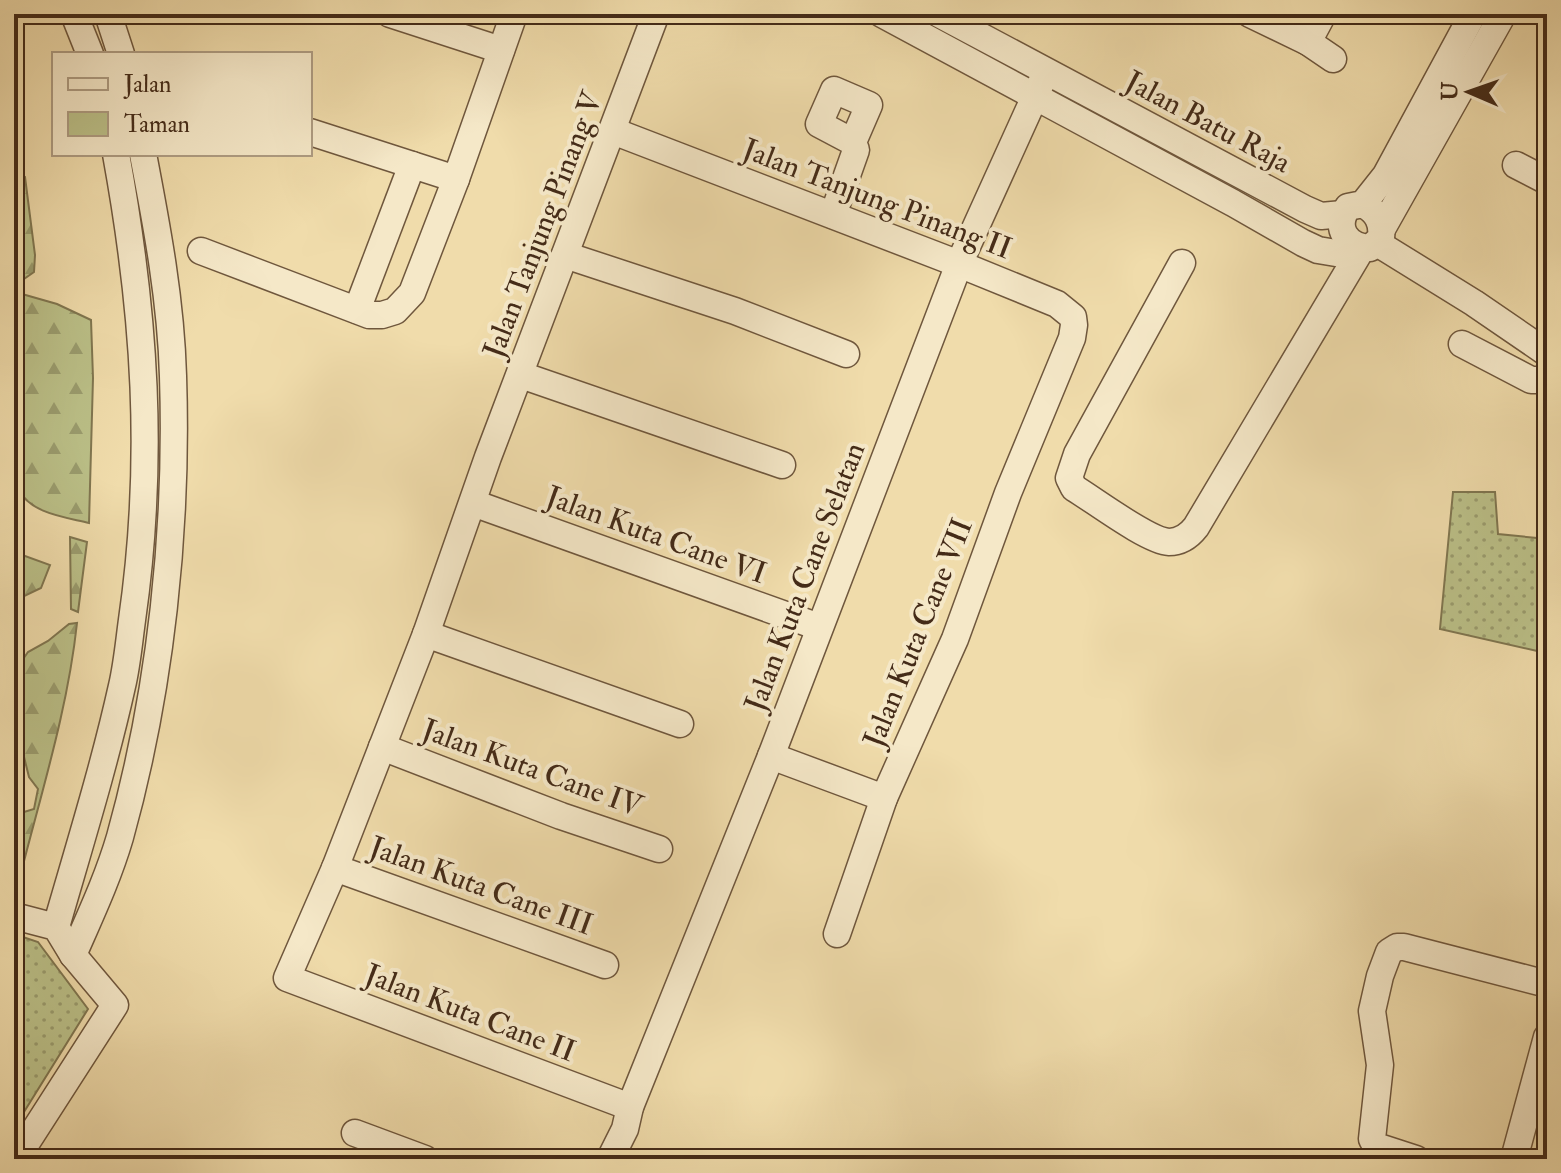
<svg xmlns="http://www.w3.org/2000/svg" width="1561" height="1173" font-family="'IM FELL Double Pica',serif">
	<defs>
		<pattern id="green-dots" width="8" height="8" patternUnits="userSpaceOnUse" patternTransform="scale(2)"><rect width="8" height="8" fill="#bbc088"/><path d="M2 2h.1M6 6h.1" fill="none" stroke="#9a9c6e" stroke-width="1.8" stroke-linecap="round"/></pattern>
		<pattern id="forest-firs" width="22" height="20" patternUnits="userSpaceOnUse" patternTransform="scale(2)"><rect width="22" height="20" fill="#bbc088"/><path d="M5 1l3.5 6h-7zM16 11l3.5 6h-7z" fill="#9a9c6e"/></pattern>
	</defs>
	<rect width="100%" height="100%" fill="#f0dcab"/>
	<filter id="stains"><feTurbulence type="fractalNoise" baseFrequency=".0025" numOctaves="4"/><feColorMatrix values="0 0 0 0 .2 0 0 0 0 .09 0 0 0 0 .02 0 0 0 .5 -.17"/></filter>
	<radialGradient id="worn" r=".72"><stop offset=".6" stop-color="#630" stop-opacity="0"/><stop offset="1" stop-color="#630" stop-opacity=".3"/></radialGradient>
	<g fill="url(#green-dots)" stroke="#807650" stroke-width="2">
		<polygon points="1453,492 1495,492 1498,534 1547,539 1546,653 1440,629"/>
		<polygon points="14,934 38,942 88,1009 14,1128"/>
	</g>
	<g fill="url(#forest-firs)" stroke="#807650" stroke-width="2">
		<polygon points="14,172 25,177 35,255 34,272 21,281 14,276"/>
		<path d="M15,292L57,304L91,320L93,378L89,523C65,517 31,514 18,489C9,470 13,321 15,292Z"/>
		<polygon points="70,537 87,542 78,612 71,609"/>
		<polygon points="14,552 50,565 41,588 14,601"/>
		<path d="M77,623C68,707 43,787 22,869L14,861V815L34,809L38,789L29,777L24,757L14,744V672L28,652L48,641L69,624Z"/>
	</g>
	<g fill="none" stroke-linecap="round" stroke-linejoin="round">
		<defs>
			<g id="minor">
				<polyline points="74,14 90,54"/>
				<polyline points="108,14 121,54"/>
				<polyline points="390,14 501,50"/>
				<polyline points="882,14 1233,203 1303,243 1318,250 1336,253 1353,245"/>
				<polyline points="939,14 1305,209 1321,216 1343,214"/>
				<polyline points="1250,14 1308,42 1333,59"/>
				<polyline points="1308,42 1323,14"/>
				<polyline points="613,131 959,264 1057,304 1073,317 1074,325 1072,338 1008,493 955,639 884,798 837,934"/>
				<polyline points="310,132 456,179"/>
				<polyline points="1516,165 1547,181"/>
				<path d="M1363,204C1377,212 1383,222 1381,238L1370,248C1347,247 1333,228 1348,207L1363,204L1386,175L1473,14"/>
				<polyline points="833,215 856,150 853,142 819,124 834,90 869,105 853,142"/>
				<polyline points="1382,229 1503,14"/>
				<polyline points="1377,243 1474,303 1547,353"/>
				<polyline points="201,251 369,315 382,315 395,311 412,293 456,179 514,14"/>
				<polyline points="565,255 735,311 846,354"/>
				<path d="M1182,263L1077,454L1069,478L1074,488C1094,500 1148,541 1169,542C1181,542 1189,536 1196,527L1362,248"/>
				<polyline points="357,310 412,165"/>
				<polyline points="1462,344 1531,380 1547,380"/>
				<polyline points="521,375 782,465"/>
				<polyline points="473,503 819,627"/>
				<polyline points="426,634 680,724"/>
				<polyline points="382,747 561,816 659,849"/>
				<polyline points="771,756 884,798"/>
				<polyline points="335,868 605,965"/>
				<polyline points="14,916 56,927 73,955 115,1005 16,1159"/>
				<path d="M56,927C79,847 104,767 122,686C127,665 129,642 132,620C155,460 145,313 116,154"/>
				<path d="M73,955C90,916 108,878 120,837C161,690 178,528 173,376C171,301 157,227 143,154"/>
				<polyline points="630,1107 287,978 335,868 426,634 488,457 656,14"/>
				<polyline points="355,1133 425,1159"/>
				<polyline points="610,1159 625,1129 630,1107 771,756 959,264 1046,72"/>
				<polyline points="1416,1159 1376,1146 1372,1139 1380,1065 1372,1011 1380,976 1389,952 1397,947 1404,947 1547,984"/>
				<polyline points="1514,1159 1547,1037"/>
			</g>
		</defs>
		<use href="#minor" stroke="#6f573d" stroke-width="29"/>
		<use href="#minor" stroke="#f5e8c8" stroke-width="26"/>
	</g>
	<g text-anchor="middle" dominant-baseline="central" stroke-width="8" stroke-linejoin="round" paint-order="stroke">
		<g font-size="30" fill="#442b18" stroke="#f5e8c8">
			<text transform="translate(1208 122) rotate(28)">Jalan Batu Raja</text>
			<text transform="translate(877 199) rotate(21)">Jalan Tanjung Pinang II</text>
			<text transform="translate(543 225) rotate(-69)">Jalan Tanjung Pinang V</text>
			<text transform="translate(656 535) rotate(20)">Jalan Kuta Cane VI</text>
			<text transform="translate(805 577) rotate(-69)">Jalan Kuta Cane Selatan</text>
			<text transform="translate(918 633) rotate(-68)">Jalan Kuta Cane VII</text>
			<text transform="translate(532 768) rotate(20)">Jalan Kuta Cane IV</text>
			<text transform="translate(481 886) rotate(20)">Jalan Kuta Cane III</text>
			<text transform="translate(470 1013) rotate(21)">Jalan Kuta Cane II</text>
		</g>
	</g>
	<rect width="1561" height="1173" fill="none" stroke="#f0dcab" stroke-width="48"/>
	<rect x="16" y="16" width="1529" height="1141" fill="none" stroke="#442b18" stroke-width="4"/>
	<rect x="24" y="24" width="1513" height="1125" fill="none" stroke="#442b18" stroke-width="2"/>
	<rect x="52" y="52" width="260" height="104" fill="#f5e8c8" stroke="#ae9c82" stroke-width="2"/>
	<rect x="68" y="78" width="40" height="12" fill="#f5e8c8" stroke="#ae9c82" stroke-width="2"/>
	<text x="124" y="92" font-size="24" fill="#442b18">Jalan</text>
	<rect x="68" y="112" width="40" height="24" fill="#bbc088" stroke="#ae9c82" stroke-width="2"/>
	<text x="124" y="132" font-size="24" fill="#442b18">Taman</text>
	<g transform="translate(1469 92) rotate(272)" stroke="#f5e8c8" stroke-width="6" paint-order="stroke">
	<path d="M0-6L14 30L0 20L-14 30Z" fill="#442b18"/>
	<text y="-12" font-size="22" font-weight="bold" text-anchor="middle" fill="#442b18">U</text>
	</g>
	<rect width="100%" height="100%" filter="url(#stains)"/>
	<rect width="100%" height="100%" fill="url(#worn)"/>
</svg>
